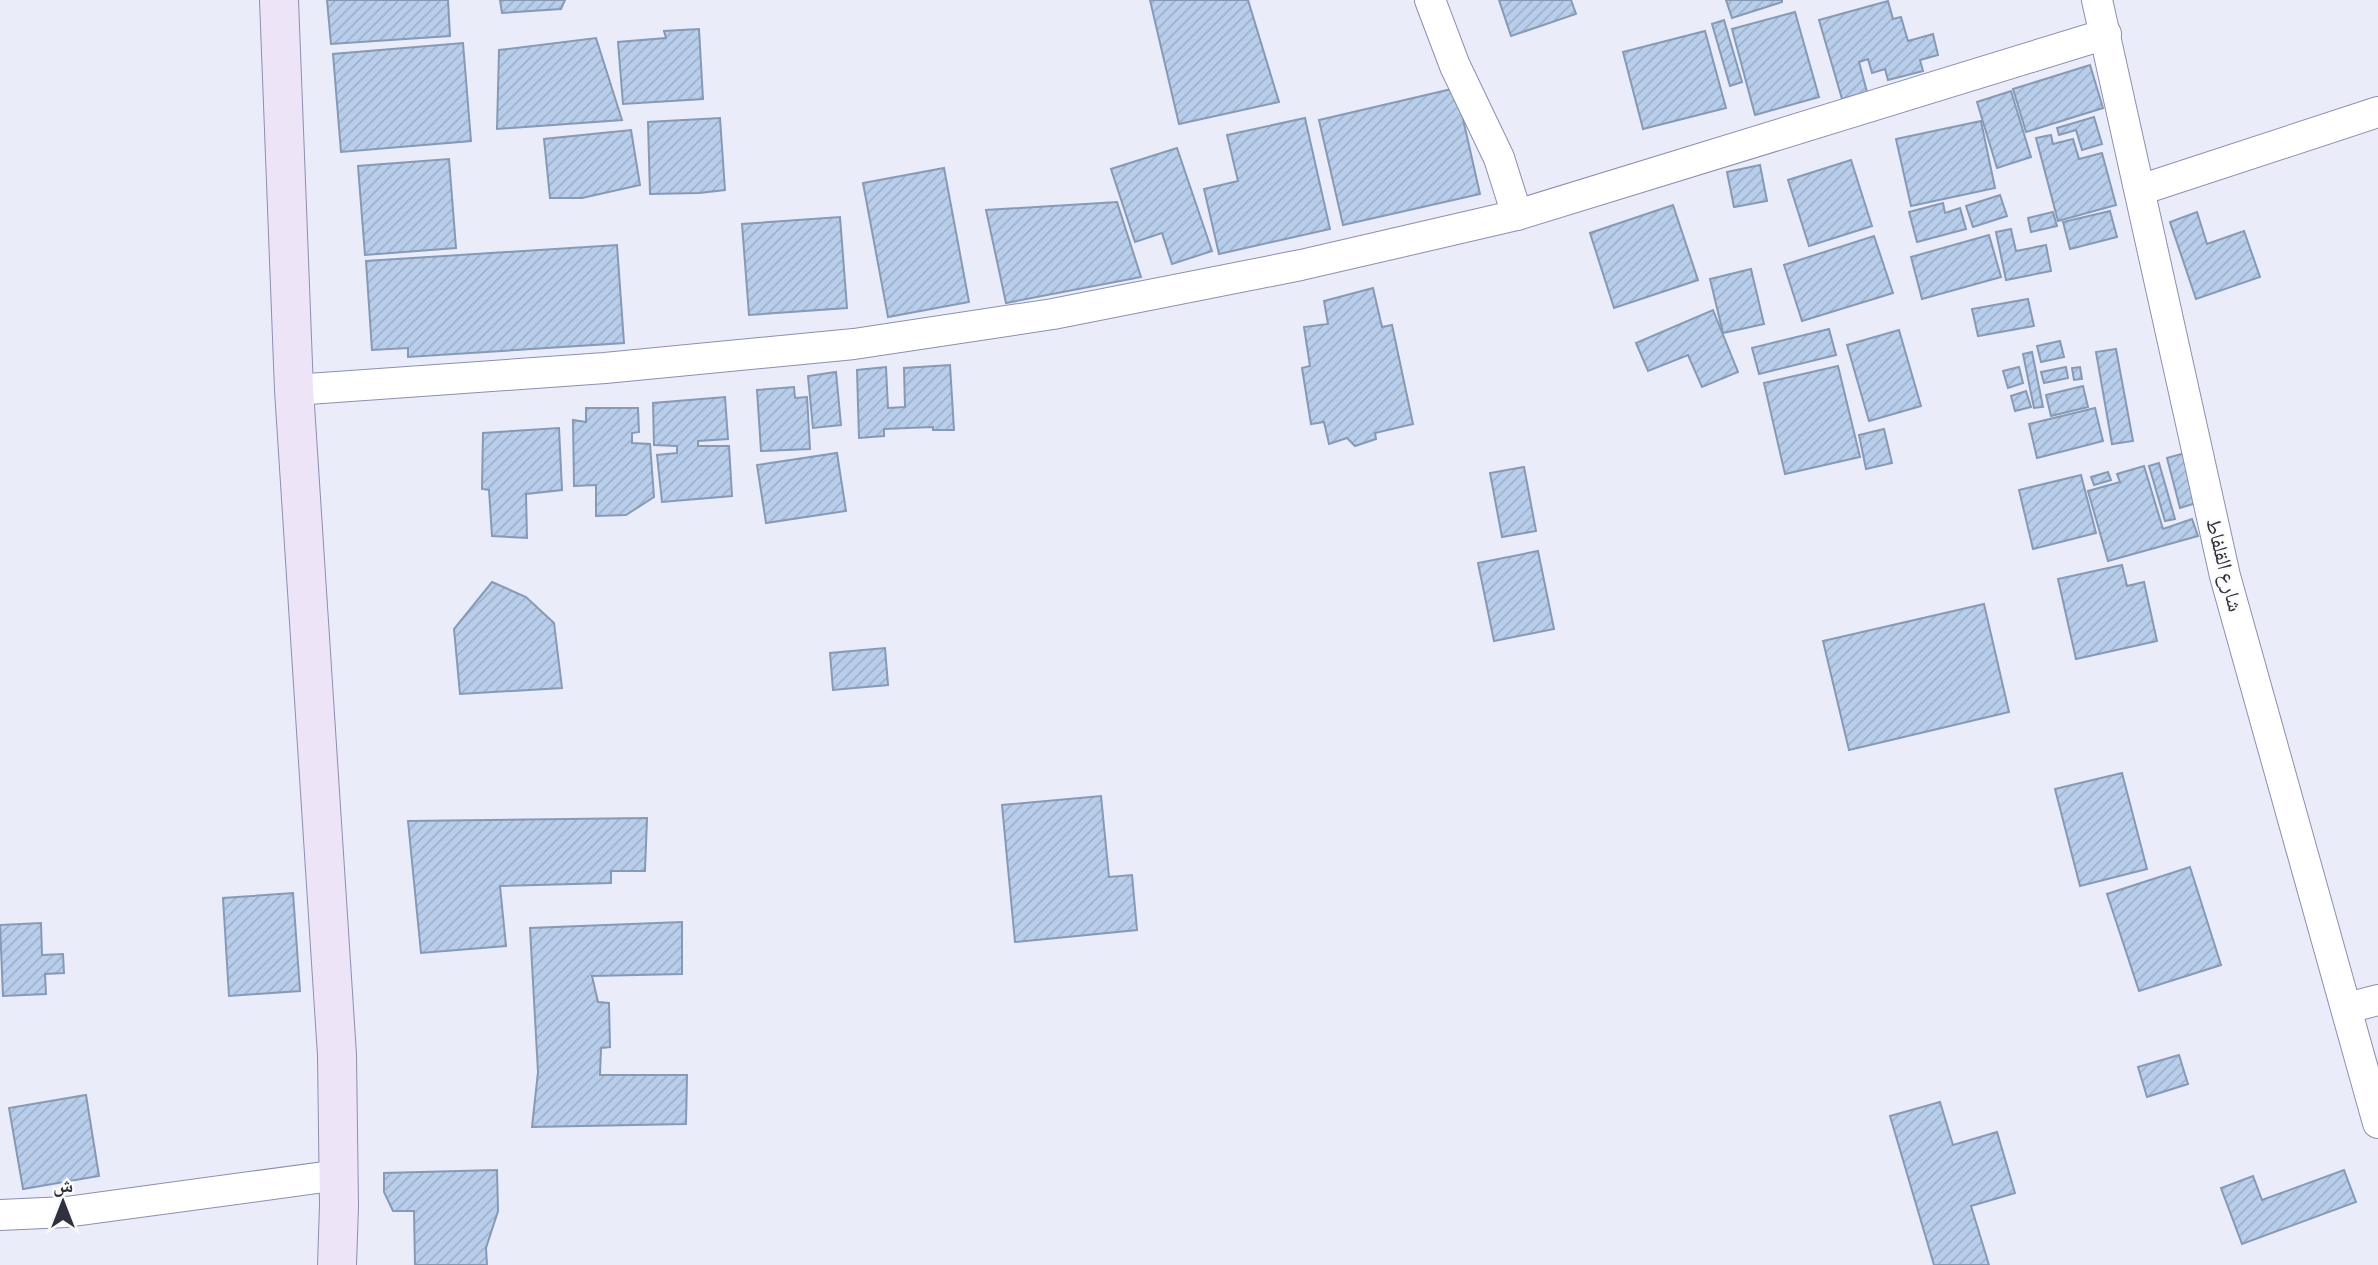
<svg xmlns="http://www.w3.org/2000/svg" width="2378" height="1265" font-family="'Alegreya Sans','Noto Naskh Arabic',sans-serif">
	<defs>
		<pattern id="building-hatch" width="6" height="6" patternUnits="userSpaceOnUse" patternTransform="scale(1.75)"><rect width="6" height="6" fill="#b8ceeb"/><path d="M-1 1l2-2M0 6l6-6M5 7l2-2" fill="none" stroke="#9eb1cb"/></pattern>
	</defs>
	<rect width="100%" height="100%" fill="#eaecfa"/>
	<g fill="url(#building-hatch)" stroke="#869ab6" stroke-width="2">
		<polygon points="327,0 448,0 450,36 331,44"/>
		<polygon points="500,0 565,0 561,9 502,13"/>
		<polygon points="1150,0 1248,0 1279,102 1179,124"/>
		<polygon points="1499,0 1571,0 1576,14 1511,36"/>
		<polygon points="1726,0 1782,0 1782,2 1732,18"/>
		<polygon points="1888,1 1893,19 1901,17 1908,41 1933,34 1938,55 1920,60 1923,71 1888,80 1885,69 1872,73 1868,59 1859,62 1867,92 1842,99 1819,20"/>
		<polygon points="1795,12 1819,97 1755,115 1732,29"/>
		<polygon points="1724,20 1742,82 1730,86 1712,24"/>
		<polygon points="699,29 703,99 623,104 618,42 666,38 664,31"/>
		<polygon points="1705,31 1726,108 1643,129 1623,52"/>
		<polygon points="596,38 622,120 497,129 499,50"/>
		<polygon points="463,43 471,141 341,152 333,54"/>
		<polygon points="2090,65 2103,108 2026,132 2013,89"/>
		<polygon points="1456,88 1480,194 1343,225 1319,120"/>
		<polygon points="2011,91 2031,157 1997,168 1977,102"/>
		<polygon points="2094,117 2102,144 2082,150 2076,130 2059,135 2057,128"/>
		<polygon points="720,118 725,190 699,193 650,194 648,122"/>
		<polygon points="1305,118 1330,229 1219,254 1204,189 1238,181 1227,135"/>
		<polygon points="1981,121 1995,188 1911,206 1896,139"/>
		<polygon points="631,130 640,185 582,198 550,198 544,139"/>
		<polygon points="2051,135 2053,144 2073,139 2079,159 2102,153 2116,205 2058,221 2036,138"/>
		<polygon points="1177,148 1212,251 1172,264 1162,233 1135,242 1111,169"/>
		<polygon points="449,159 456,248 365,255 358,166"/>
		<polygon points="1851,160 1872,226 1809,246 1788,180"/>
		<polygon points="1760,165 1767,201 1734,207 1727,172"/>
		<polygon points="944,168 969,302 888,317 863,183"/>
		<polygon points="2000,195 2007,216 1973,227 1966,206"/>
		<polygon points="1117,202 1141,277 1006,303 986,210"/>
		<polygon points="1943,203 1945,213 1960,208 1966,229 1917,242 1909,212"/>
		<polygon points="1673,205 1698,280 1614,308 1590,233"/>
		<polygon points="2110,211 2117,237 2070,249 2063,222"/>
		<polygon points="2053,212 2057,226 2031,232 2028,218"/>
		<polygon points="2197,212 2207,244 2244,231 2260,277 2196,299 2170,222"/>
		<polygon points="840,217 847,308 749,315 742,224"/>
		<polygon points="2011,229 2016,251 2046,245 2051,271 2006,280 1996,232"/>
		<polygon points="1989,235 2001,277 1922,299 1911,257"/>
		<polygon points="1874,236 1893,293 1802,321 1784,265"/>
		<polygon points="617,245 624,343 408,357 408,348 372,350 366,261"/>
		<polygon points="1751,269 1764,324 1723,333 1710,279"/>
		<polygon points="1373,288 1382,327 1392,325 1413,424 1375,433 1376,439 1355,446 1347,438 1329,444 1324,422 1311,424 1302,368 1310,366 1304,327 1328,324 1324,301"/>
		<polygon points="2028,299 2034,326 1978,336 1972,309"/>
		<polygon points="1713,310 1738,372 1702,387 1688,355 1648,371 1636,343"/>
		<polygon points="1829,329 1836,355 1759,374 1752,348"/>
		<polygon points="1899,330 1921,406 1869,421 1847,345"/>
		<polygon points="2060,341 2064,357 2041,362 2037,346"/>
		<polygon points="2116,349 2133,441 2112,444 2096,352"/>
		<polygon points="2032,352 2043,407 2034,408 2023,354"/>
		<polygon points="950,365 954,430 933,430 933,427 884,429 884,436 859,438 857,370 886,367 888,408 905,407 904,368"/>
		<polygon points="1838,366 1860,457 1785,474 1764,383"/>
		<polygon points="2019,367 2023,383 2008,388 2003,371"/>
		<polygon points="2066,367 2068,378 2044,383 2041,372"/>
		<polygon points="2080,367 2082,379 2074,380 2072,368"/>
		<polygon points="836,372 841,425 813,428 808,376"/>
		<polygon points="2083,386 2088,407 2051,416 2046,395"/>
		<polygon points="794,387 795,398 807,397 810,449 761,451 757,390"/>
		<polygon points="2026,391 2031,407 2015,411 2011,396"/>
		<polygon points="725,397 728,439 698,441 698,446 729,446 732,496 662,502 657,455 677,453 677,446 654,445 653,403"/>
		<polygon points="586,408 638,408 639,432 632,433 632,443 650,444 654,497 626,515 596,516 596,485 574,486 573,420 586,422"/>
		<polygon points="2095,408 2103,441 2037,458 2029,424"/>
		<polygon points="559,428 562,490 526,494 527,538 492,536 489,490 482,489 483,433"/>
		<polygon points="1884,429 1892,463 1866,469 1859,435"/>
		<polygon points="837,453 846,511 766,523 757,465"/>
		<polygon points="2185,453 2199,502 2180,508 2167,458"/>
		<polygon points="2159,463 2175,519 2165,521 2149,466"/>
		<polygon points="2144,466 2163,529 2192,519 2198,536 2108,561 2088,491 2120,482 2117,474"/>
		<polygon points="1524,467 1536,531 1502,537 1490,473"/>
		<polygon points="2108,472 2111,480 2094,485 2091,477"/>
		<polygon points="2081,475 2096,533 2033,549 2019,490"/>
		<polygon points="1538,551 1554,629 1494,641 1478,563"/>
		<polygon points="2122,565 2127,586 2144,582 2157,641 2076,659 2058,579"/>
		<polygon points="492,582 526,597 554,623 562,688 460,694 454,629"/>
		<polygon points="1984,604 2009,712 1849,750 1823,641"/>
		<polygon points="885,648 888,685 833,690 830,653"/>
		<polygon points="2122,773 2147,869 2080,886 2055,789"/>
		<polygon points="1101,796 1109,877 1132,875 1137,930 1015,942 1002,805"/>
		<polygon points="647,818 645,871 611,871 611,883 500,886 506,946 421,953 408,821"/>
		<polygon points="2190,867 2221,965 2139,991 2107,894"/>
		<polygon points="293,893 300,991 229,996 223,898"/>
		<polygon points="682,922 682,974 592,976 598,1002 609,1003 610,1047 601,1048 600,1075 687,1075 686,1124 532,1127 538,1072 530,928"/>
		<polygon points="41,923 42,955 63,954 64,973 45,974 46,994 3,996 0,925"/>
		<polygon points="2179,1055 2188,1084 2147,1097 2138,1067"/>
		<polygon points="86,1095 99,1176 23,1189 9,1108"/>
		<polygon points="1940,1102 1953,1145 1997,1132 2015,1193 1971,1206 1989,1265 1934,1265 1890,1116"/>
		<polygon points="497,1170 498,1211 486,1248 487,1265 415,1265 414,1211 393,1211 384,1192 384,1173"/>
		<polygon points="2344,1170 2356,1202 2242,1244 2221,1188 2253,1176 2262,1200"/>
	</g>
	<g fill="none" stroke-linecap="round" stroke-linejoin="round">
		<defs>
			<g id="street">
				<polyline points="1430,0 1455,66 1499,158 1517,215"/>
				<polyline points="2097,0 2225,576 2378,1123"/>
				<polyline points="2140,190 2378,112"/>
				<polyline points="294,390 605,368 854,344 1053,314 1301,265 1517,215 2106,34"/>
				<polyline points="2347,1008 2378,1000"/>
				<polyline points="0,1215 66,1212 339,1175"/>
			</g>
			<polyline id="secondary" points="279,0 294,390 337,1055 339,1206 337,1265"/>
		</defs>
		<use href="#street" stroke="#8c8faf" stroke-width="32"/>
		<use href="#secondary" stroke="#8c8faf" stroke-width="40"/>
		<use href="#street" stroke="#fff" stroke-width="30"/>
		<use href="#secondary" stroke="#eee4f8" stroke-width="38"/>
	</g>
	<g text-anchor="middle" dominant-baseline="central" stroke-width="5" stroke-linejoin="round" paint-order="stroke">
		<g font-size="21" fill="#30313e" stroke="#fafafa">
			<text transform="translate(2224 565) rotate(76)">شارع القلفاط</text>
		</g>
	</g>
	<g transform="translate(63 1202)" stroke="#fafafa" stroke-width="5" paint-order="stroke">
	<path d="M0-5L12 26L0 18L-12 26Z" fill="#30313e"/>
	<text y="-10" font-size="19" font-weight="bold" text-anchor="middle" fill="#30313e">ش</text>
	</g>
</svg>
